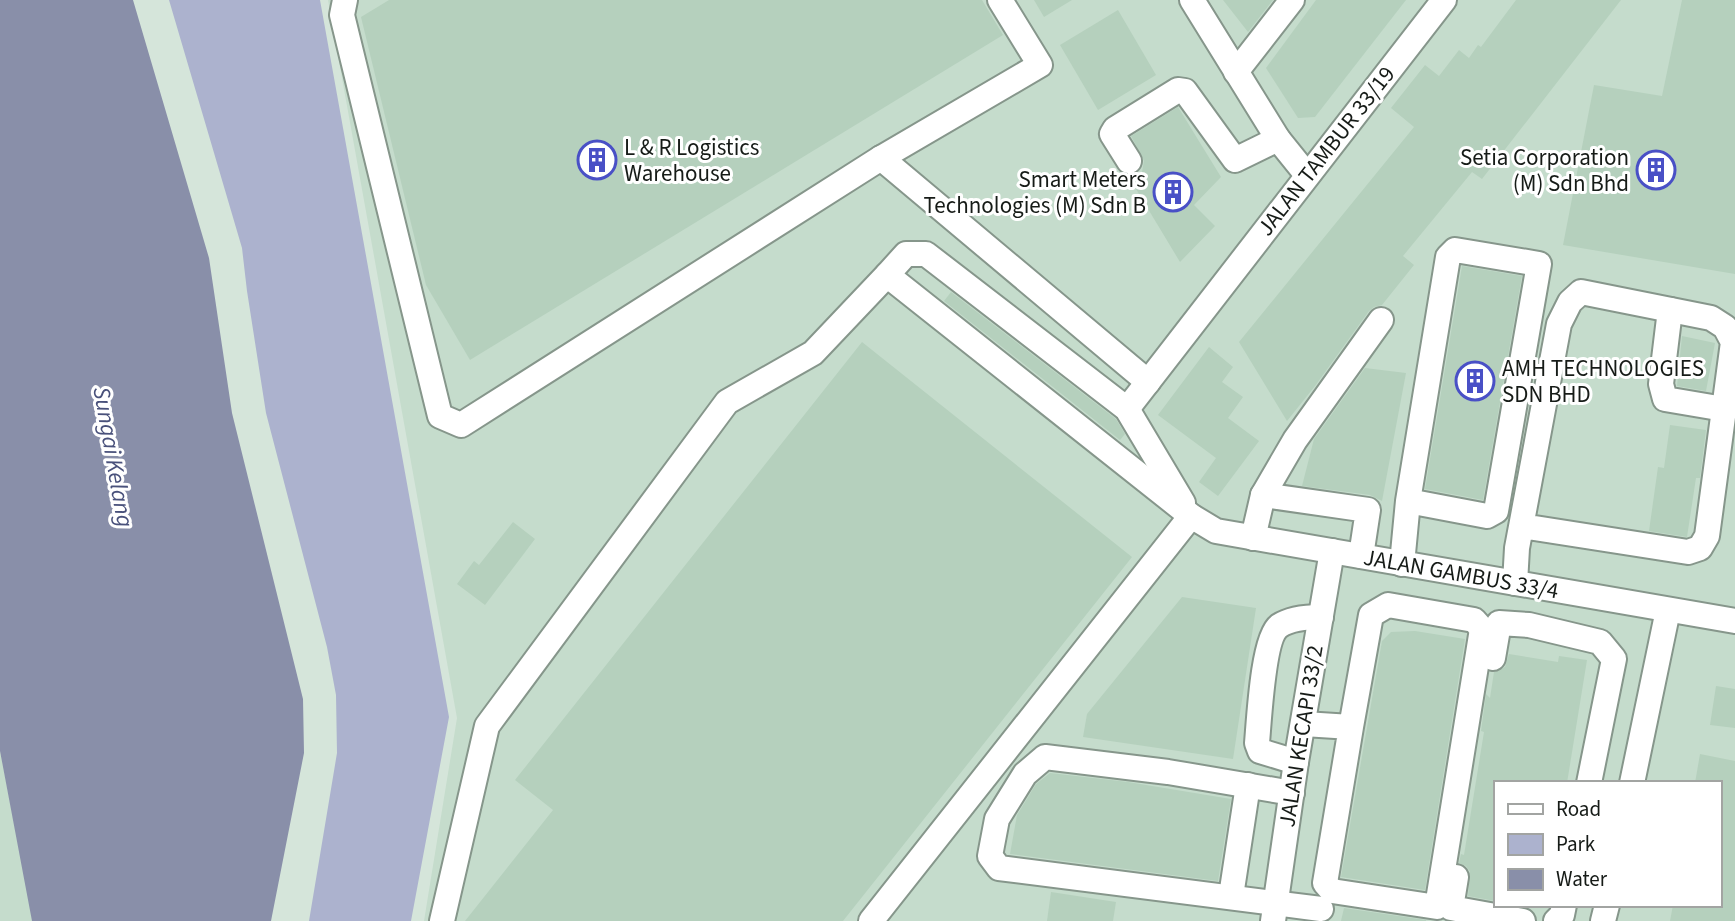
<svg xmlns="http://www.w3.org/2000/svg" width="1735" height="921" font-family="'Source Sans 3',sans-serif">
	<rect width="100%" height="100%" fill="#d5e5da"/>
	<g fill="#c5dccc" fill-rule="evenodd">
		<path d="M328,0H1735V921H424L457,718ZM1495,783H1719V905H1495Z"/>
		<polygon points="0,751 31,910 32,921 0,921"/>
	</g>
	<polygon fill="#acb2ce" points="169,0 320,0 449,717 411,921 309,921 337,753 336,695 327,647 266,413 247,291 242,248"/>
	<polygon fill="#898fa9" points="0,0 133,0 209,258 232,413 303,699 304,753 271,921 32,921 0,751"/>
	<g fill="#b5d0bd">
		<polygon points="389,0 982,0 1003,35 470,360 426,285 361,17"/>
		<polygon points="1034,0 1072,0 1044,17"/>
		<polygon points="1223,0 1273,0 1248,32"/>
		<polygon points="1316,0 1406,0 1315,117 1298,118 1266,68"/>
		<polygon points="1516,0 1621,0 1482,179 1472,172 1403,256 1414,265 1382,305 1374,307 1369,311 1315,386 1287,421 1239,342 1414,127 1391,108 1425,65 1439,76 1459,50 1469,58 1478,45 1481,47"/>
		<polygon points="1682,0 1735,0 1735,274 1563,245 1594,85 1662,96"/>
		<polygon points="1118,10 1156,75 1098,110 1060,45"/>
		<polygon points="1178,107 1221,177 1194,205 1215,226 1180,262 1130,179 1142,172 1144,161 1131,136"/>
		<polygon points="1462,266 1522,276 1483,500 1425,489"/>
		<polygon points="951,292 1116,419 1125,434 1120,440 944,301"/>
		<polygon points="1682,336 1715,343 1706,391 1677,386"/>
		<polygon points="862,342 1132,557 843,921 465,921 553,810 515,780"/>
		<polygon points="1209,347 1233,367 1222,382 1243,397 1228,418 1259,441 1218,496 1199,482 1216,458 1158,415"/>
		<polygon points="1365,368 1406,373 1382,501 1370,495 1302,486 1314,439"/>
		<polygon points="1670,425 1706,430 1700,478 1696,478 1687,537 1649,531 1658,467 1664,468"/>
		<polygon points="513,522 535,539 485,605 457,584 474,561 479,565"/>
		<polygon points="1182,597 1256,608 1233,759 1083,737 1087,714"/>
		<polygon points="1415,631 1465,639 1425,890 1341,877 1382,641 1391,632"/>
		<polygon points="1509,654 1558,662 1559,656 1587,660 1567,783 1495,783 1495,901 1468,896 1470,872 1466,866 1459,863 1461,854 1464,855 1484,732 1481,731 1486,694 1490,698 1494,672 1505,667"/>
		<polygon points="1716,686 1735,689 1735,728 1710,725"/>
		<polygon points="1700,754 1735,761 1735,921 1670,921 1673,905 1719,905 1719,783 1695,783"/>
		<polygon points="1050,773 1128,782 1231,799 1218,881 1010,854 1017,815 1036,784"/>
		<polygon points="1051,892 1116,902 1113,921 1047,921"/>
		<polygon points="1344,908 1426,920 1426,921 1341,921"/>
	</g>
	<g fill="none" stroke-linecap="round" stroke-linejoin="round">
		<defs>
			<g id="minor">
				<polyline points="345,0 342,15 440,416 461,425 881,158 1040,65 1000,0"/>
				<polyline points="1192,0 1278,139 1307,175"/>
				<polyline points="1236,72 1292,0"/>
				<polyline points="881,158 1148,382"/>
				<polyline points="1129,161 1112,134 1115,129 1178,90 1185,91 1235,160 1278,139"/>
				<polyline points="887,275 906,254 926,254 1127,409 1183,503"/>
				<polyline points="1670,310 1661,384 1665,399 1724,409"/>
				<polyline points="1127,409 1444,0"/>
				<polyline points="1263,495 1368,510 1361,556"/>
				<polyline points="1253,538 1263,495 1295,440 1381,320"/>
				<polyline points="1402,564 1408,501 1448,257 1455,250 1539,264 1496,511 1487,516 1408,501"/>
				<polyline points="1515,583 1517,548 1559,324 1570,302 1581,292 1711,318 1725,327 1733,342 1707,536 1700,548 1688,552 1522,526"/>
				<polyline points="1493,658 1499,623 1529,625 1600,642 1614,659 1589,783"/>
				<polyline points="1304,724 1351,727 1371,615 1388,605 1474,620 1482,629 1437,907 1332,891 1325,883 1351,727"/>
				<path d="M1296,762L1260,751L1257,743C1259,721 1263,638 1279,626C1291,618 1307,617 1321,617"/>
				<polyline points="1632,783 1668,610"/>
				<polyline points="1292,793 1168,772 1045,757 1025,774 997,819 990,856 999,868 1321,909"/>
				<polyline points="1456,877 1451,908 1523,921"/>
				<polyline points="1231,896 1248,785"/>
				<polyline points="442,921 487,726 727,402 813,353 887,275 1191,516 1216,531 1735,621"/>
				<polyline points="871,921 1191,516"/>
				<polyline points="1273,921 1296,762 1332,551"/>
				<polyline points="1556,921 1562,915 1564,905"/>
				<polyline points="1603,921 1607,905"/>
			</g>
		</defs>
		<use href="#minor" stroke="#86968b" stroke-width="28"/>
		<use href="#minor" stroke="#fff" stroke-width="24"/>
	</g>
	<defs>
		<symbol id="building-ring" viewBox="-11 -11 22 22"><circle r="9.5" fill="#fff" stroke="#4950c6" stroke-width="1.5"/><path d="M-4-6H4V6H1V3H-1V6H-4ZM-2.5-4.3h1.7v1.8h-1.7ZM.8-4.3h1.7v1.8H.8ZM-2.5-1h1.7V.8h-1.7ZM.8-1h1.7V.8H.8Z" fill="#4950c6"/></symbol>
	</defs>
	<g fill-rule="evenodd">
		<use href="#building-ring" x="575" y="138" width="44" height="44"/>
		<use href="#building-ring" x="1634" y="148" width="44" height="44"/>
		<use href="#building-ring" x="1151" y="170" width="44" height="44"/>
		<use href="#building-ring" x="1453" y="359" width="44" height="44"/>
	</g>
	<g text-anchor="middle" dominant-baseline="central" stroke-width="6" stroke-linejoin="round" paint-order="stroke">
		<g font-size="23" fill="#161b17" stroke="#fff" text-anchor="start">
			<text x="624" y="147">L &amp; R Logistics<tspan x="624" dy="26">Warehouse</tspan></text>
			<text x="1629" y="157" text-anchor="end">Setia Corporation<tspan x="1629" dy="26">(M) Sdn Bhd</tspan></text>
			<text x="1146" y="179" text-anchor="end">Smart Meters<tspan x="1146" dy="26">Technologies (M) Sdn B</tspan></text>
			<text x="1502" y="368">AMH TECHNOLOGIES<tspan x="1502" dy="26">SDN BHD</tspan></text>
		</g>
		<g font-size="23" fill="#161b17" stroke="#fff">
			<text transform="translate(1326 151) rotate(-52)">JALAN TAMBUR 33/19</text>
			<text transform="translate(1461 574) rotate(10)">JALAN GAMBUS 33/4</text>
			<text transform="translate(1301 736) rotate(-81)">JALAN KECAPI 33/2</text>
		</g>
		<g font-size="24" font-style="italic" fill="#49517b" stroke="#fff">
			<text transform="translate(113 457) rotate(80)">Sungai Kelang</text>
		</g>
	</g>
	<rect x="1494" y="781" width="228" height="126" fill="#ffffff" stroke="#a2a4a2" stroke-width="2"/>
	<rect x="1508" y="804" width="35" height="10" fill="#ffffff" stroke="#a2a4a2" stroke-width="2"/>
	<text x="1556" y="816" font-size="21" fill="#161b17">Road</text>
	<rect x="1508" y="834" width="35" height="21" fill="#acb2ce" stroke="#a2a4a2" stroke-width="2"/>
	<text x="1556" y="851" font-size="21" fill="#161b17">Park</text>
	<rect x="1508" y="869" width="35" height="21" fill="#898fa9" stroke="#a2a4a2" stroke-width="2"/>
	<text x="1556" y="886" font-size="21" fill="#161b17">Water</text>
</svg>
